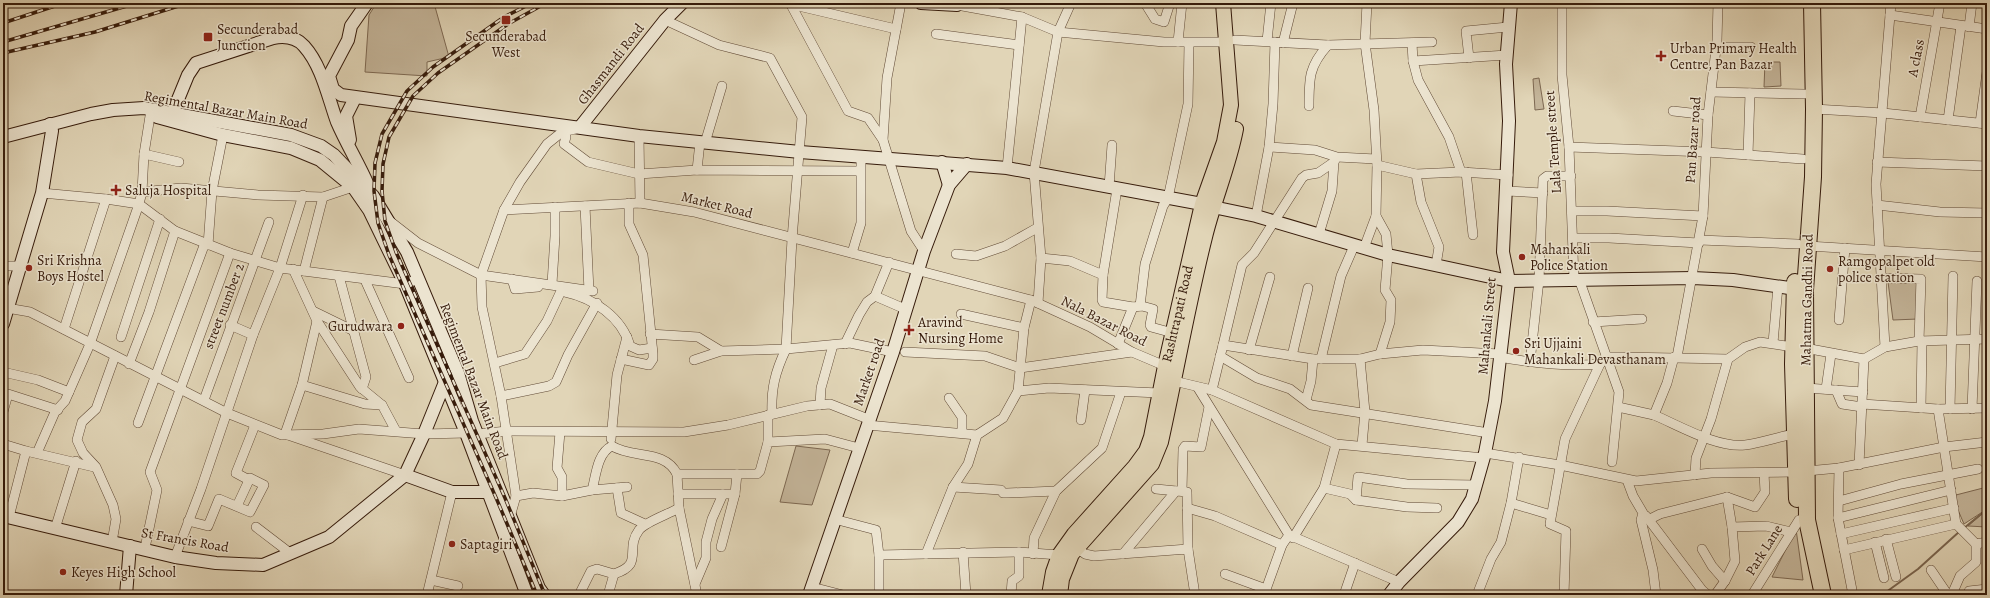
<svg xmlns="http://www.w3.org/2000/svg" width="1990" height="598" font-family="Alegreya,serif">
	<rect width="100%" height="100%" fill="#e1d5b7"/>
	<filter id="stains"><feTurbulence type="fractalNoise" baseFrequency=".005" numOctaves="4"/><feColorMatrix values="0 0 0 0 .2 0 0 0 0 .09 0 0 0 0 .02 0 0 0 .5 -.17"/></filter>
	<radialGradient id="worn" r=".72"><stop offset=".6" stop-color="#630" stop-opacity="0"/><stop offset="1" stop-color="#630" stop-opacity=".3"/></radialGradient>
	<g fill="#c4b59a" stroke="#7d6852">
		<polygon points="434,3 449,57 427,62 427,76 365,72 369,15 376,4"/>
		<polygon points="1765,62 1780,62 1781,86 1764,87"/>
		<polygon points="1539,78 1544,109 1535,110 1533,79"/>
		<polygon points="1921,279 1918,319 1893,320 1888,282"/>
		<polygon points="796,446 830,450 812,505 780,502"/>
		<polygon points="1987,487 1987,509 1964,524 1952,496"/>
		<polygon points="1987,510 1987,527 1968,526"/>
		<polygon points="1796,529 1803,580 1772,577"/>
	</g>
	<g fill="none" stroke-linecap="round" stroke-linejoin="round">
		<g stroke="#7a654f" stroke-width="2">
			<polyline points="1963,529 1987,509"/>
			<polyline points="1882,595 1918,569 1960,531"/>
		</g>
		<defs>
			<g id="street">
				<polyline points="790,3 848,111 868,118 883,140"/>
				<polyline points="901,3 887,78 883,140 911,231 924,251"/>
				<polyline points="1145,3 1155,19 1164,22 1170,3"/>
				<polyline points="1367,3 1365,43 1374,110 1377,165 1376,216 1386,234 1388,255 1385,290 1391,300 1390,322 1380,354"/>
				<polyline points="1562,3 1562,75 1569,147 1574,279"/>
				<polyline points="790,4 896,29"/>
				<polyline points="957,5 1022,17 1058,32 1164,42 1226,42"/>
				<polyline points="1890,15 1987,29"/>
				<path d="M665,20L719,45L770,58L802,117L792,239L786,349C775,372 771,389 772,414"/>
				<polyline points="1969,27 1972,3"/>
				<polyline points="936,34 1019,45"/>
				<polyline points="1235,40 1328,45 1432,42"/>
				<polyline points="1267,41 1271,3"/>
				<polyline points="1178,42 1182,3"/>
				<polyline points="1283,43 1293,3"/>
				<polyline points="1412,43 1413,61 1418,80 1449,137 1461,172"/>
				<polyline points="1716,47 1751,47"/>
				<polyline points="1469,58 1466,31 1508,27"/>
				<polyline points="1413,61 1507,55"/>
				<polyline points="1711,92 1804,94"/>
				<path d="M1309,106C1309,78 1309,66 1328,45"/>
				<polyline points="1814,109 1883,113 1987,124"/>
				<polyline points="1673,111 1708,115"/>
				<polyline points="1920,117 1940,3"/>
				<polyline points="1948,120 1961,26"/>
				<polyline points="1980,123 1987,72"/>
				<polyline points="562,132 566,137 564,144 588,162 639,174 697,170 860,171"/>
				<polyline points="639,136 640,203"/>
				<polyline points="705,143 722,86"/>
				<polyline points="1269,147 1315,150 1337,157 1376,159"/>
				<polyline points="1569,147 1706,152 1803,159"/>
				<polyline points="144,154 179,162"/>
				<polyline points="1748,155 1750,93"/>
				<polyline points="1877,162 1987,166"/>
				<polyline points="1377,165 1416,174 1461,172 1508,175"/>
				<polyline points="1007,168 1022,17"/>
				<polyline points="697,170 700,142"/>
				<polyline points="1466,172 1473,235"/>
				<polyline points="1416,174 1421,202 1439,247 1436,265"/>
				<polyline points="1109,187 1112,145"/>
				<polyline points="1507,191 1543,193"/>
				<polyline points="142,192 181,188 258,195 323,197 353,187"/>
				<polyline points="42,193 106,199 139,204 175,231 230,253 280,268 405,284 418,279"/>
				<polyline points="1877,205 1940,212 1987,213"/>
				<polyline points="585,206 589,291"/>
				<polyline points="504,210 640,203 694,212 1031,300 1090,327 1132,352 1165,366"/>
				<polyline points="1572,211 1607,211 1703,216"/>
				<polyline points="1256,216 1269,147 1273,104 1275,42"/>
				<polyline points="391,222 418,243 481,275 593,291"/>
				<polyline points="1319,234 1332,191 1334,162 1336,158"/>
				<polyline points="1573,238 1609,238 1699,243"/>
				<polyline points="1700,240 1798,244"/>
				<polyline points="208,245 212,191 223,135"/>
				<polyline points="1808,246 1987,257"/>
				<polyline points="1364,248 1376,216"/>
				<polyline points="852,253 861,223 861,156"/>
				<polyline points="956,254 976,256 1005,246 1037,228"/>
				<polyline points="1041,258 1070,261 1103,275 1117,189"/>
				<polyline points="3,266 20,266"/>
				<polyline points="293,269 317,321 360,387 382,405"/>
				<polyline points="304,271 323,197"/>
				<polyline points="1103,275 1102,300 1103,302 1133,307"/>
				<polyline points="339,276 366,377 362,389"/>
				<polyline points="1883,278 1921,279 1919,341"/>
				<polyline points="512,279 515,289 538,287"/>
				<polyline points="1579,279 1619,392 1612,462"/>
				<polyline points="365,280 409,378"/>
				<polyline points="552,284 555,236 555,207"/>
				<path d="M565,292C593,298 622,317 630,346L639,350L652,348"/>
				<polyline points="875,296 905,309"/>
				<polyline points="1038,303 1041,258 1034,172 1058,32 1071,3"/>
				<polyline points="1140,306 1145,264 1163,206 1168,198 1188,104 1189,43"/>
				<polyline points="7,308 30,312 227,413 282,435 323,434 359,429 424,434 466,433"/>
				<polyline points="313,311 354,331"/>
				<polyline points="961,314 1024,328 1031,300"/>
				<polyline points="1839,320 1845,248"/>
				<polyline points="317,321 302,385 285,434 405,475"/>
				<polyline points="1593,322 1642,319"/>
				<polyline points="230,325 253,335"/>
				<polyline points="64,329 106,199"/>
				<polyline points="650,334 698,337 721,351"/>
				<polyline points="121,337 160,219"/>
				<polyline points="1773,343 1778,286"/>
				<polyline points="845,344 859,315 867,302 875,296 889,262"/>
				<polyline points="1118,344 1133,307 1142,306 1153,309 1150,325 1151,327 1173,333"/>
				<polyline points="1223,345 1242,265 1254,253 1302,178 1306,175 1318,173 1334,162"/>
				<polyline points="1885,347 1876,184 1891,3"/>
				<polyline points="1805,348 1864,359 1885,347 1919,341 1987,339"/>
				<polyline points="1249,350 1270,277"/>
				<polyline points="905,352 985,356 1020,368 1132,352"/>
				<polyline points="1220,356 1257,378 1290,389 1311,405 1489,433"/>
				<polyline points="1292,356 1308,288"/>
				<path d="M1499,357C1533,363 1566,367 1600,364L1606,357H1622L1728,359L1745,347L1760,342L1793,347"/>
				<polyline points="1677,357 1703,216 1708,115 1717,41 1718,3"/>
				<polyline points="621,359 649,365 653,359 653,354 643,255 629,224 629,203"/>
				<polyline points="1321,359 1341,276 1354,246"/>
				<polyline points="1360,359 1365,412 1362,445"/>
				<polyline points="694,360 721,351 786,349 850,343 893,352"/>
				<polyline points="1530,362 1539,280 1543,179 1547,176 1571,176"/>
				<polyline points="495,363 525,354 547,321 561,291"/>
				<polyline points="129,364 149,312 175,231"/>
				<polyline points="3,372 38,380 69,392"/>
				<polyline points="1174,381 1212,390 1336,444 1484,458"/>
				<polyline points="302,385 365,404 382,405 396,431"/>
				<polyline points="1198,388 1289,535 1282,545 1264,595"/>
				<polyline points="1806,388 1863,392"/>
				<polyline points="1826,389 1831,354"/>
				<polyline points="1212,390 1223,345 1313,359 1360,359 1380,354 1423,350 1500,354"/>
				<polyline points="1836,390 1842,404 1862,407"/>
				<polyline points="1018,391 1049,388 1159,393"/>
				<polyline points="501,396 549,386 556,382 568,355 597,303"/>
				<polyline points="949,398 962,417 962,432"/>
				<polyline points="204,400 269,222"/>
				<polyline points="1306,400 1311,381 1313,359"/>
				<polyline points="1862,404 1938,409 1987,408"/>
				<polyline points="820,405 821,388 833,345"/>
				<polyline points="1618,407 1654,415 1667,383 1674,357"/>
				<polyline points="1921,408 1922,341"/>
				<polyline points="1938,409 1956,524"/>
				<polyline points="1950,409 1953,276"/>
				<polyline points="1972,409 1977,281"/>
				<polyline points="3,412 8,394 58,410"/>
				<polyline points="768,415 768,442"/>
				<path d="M1654,415C1680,426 1717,448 1745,445C1761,443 1778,437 1794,434"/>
				<polyline points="1081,420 1085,390"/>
				<polyline points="138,423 205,243"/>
				<polyline points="867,425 977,435 1003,418 1018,391 1024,328"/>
				<polyline points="560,432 557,468 562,477 562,496"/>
				<polyline points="478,434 507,431 684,432 728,425 807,406 830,404 868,419"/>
				<polyline points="611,439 617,375 627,337"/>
				<polyline points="3,444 26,451 94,467"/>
				<path d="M612,446C633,459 665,449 677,474"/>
				<polyline points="37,453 55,412 65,401 90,344 139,204 142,192 144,154 150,116"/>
				<polyline points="1485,453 1560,465 1636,481 1711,473 1795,472"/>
				<polyline points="1859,465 1864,359"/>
				<polyline points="1839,468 1838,518 1853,595"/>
				<polyline points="1807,471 1839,468 1944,447 1987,442"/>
				<polyline points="1695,475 1696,458 1711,419 1728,359"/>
				<polyline points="249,480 236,473 255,425"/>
				<polyline points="1627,480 1633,496 1643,513 1641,520 1653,570 1656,595"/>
				<polyline points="953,487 1001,490 1003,493 1007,493 1056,491"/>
				<polyline points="617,488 621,513 645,524"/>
				<polyline points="1324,488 1350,494 1356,500 1407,507 1437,508"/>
				<polyline points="1156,489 1187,492 1188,549"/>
				<polyline points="592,490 627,487"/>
				<polyline points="1182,491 1183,449 1185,446 1201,447 1209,407"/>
				<polyline points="678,494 735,494 737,474"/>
				<path d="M516,496L533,493L562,496L592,490C596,476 597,453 612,446"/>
				<polyline points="1356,500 1358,477 1407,484 1477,485"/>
				<polyline points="1839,501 1901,484 1978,469"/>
				<polyline points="1511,503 1551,515"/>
				<polyline points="1187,508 1215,516 1282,545"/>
				<polyline points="1646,516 1702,590 1708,595"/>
				<polyline points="9,517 26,451"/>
				<polyline points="510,517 516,496 501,396 482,307 481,275 504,210 520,182 547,144 562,132 575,129"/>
				<polyline points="1838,518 1951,490"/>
				<polyline points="834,519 876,530 879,555 1019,552 1059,555"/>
				<polyline points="1650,519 1660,514 1727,497 1755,507 1765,492 1764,473"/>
				<polyline points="188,521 208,526 219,499 250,512 264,485 250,478 237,506"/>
				<polyline points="256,527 290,553"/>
				<polyline points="1732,527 1766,526 1791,532"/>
				<polyline points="55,529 76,461"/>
				<polyline points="1841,534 1954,508"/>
				<polyline points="1289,535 1399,582"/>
				<polyline points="1293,538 1324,488 1336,444"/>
				<polyline points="1886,539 1896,577"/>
				<polyline points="112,542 116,519 113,505 96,467 83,453 77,440 82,422 96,409 115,356"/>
				<polyline points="1875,542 1884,578"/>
				<polyline points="721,547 735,494"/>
				<polyline points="145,548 157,490 150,472 230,253"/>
				<polyline points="1077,548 1085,554 1094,556 1188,549 1195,595"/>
				<polyline points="1702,549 1712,566 1725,581"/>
				<polyline points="1844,550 1956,524 1976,544 1987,542"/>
				<polyline points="963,552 966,595"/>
				<polyline points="926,554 953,487 968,464 977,435"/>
				<polyline points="1033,554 1034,538 1056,491 1102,448 1121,392"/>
				<polyline points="1123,554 1176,491"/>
				<polyline points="175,557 201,489 253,335 280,268 303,195"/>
				<polyline points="1931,570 1948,595 1953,592 1960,576 1976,562 1976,544"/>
				<path d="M614,574C645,564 624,550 639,530C645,522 669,514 679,508"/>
				<polyline points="1225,574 1266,589"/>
				<polyline points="431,580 458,586"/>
				<polyline points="695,584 706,558 706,542 712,519 723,494"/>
				<polyline points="812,587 843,595"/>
				<polyline points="1969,591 1987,589"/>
				<polyline points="427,595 452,492"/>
				<polyline points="579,595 591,571 597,569 614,574 608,595"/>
				<polyline points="697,595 679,508 677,474 757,474 760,471 768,442 825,439 859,448"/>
				<polyline points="879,595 879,555"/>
				<polyline points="1011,595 1012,581 1019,576 1019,552"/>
				<polyline points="1344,595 1355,563"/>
				<polyline points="1477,595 1491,559 1501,542 1511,503 1519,457"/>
				<polyline points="1564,595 1566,531 1550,524 1565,439 1600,364"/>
				<polyline points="1715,595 1725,581 1735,561 1732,527 1727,497"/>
				<polyline points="1752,595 1799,520"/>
			</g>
			<g id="secondary">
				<polyline points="367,3 351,26 348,40 329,76 333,89 341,95 639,136 800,152 1007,168 1202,204"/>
				<polyline points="921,3 957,5 960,3"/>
				<polyline points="157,117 223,135 291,148 320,160 353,187 369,210 405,284 466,433 527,595"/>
				<path d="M170,119L188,75L196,63L273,38C284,36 296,37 304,46C322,66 328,97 337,122C346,143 359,164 368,185"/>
				<polyline points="580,127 665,20 682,3"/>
				<polyline points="3,137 91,114 113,110 144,108 291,135 321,146 334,155 373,196 407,252 458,373 472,421 539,588 544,595"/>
				<polyline points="350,140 346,116 355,98"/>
				<polyline points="942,162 949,185"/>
				<polyline points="1213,207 1256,216 1388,255 1509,281 1693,278 1733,280 1803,290"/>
				<polyline points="3,324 42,193 52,131 50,124"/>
				<polyline points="405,475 452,492 489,492"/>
				<polyline points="3,516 175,557 216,563 263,565 329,537 405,475 424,434 445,382"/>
				<polyline points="126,595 130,546"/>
				<polyline points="809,595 893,352 924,251 949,185 967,164"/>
				<polyline points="1389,595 1399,582 1458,522 1472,499 1485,453 1495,401 1509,281 1503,252 1509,121 1506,64 1511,3"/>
			</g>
			<g id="primary">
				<path id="s1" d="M1049,595L1053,572L1059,555L1074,534L1135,466L1146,451L1151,437L1165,366L1202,204L1224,142L1231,105L1223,3"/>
				<path d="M1060,595L1062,579L1072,554L1152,464L1161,442C1176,374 1188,305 1205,237C1214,200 1229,166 1236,129"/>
			</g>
			<g id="highway">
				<polyline points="1812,3 1814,109 1813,177 1805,290 1807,520 1823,595"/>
				<polyline points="1795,282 1793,364 1797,499"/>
			</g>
		</defs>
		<use href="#street" stroke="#614a36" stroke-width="10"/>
		<use href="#secondary" stroke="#361b0b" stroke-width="14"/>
		<use href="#primary" stroke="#361b0b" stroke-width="16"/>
		<use href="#highway" stroke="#361b0b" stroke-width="18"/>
		<use href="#street" stroke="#ece4d0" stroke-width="9"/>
		<use href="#secondary" stroke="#ece4d0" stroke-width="12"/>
		<use href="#primary" stroke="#e1d5b7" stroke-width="14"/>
		<use href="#highway" stroke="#e1d5b7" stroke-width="16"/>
		<defs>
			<g id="rail">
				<polyline points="532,3 504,17 433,67 407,91 382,134 375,163 374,191 378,223 389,255 497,500 537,595"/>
				<polyline points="3,23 64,3"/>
				<polyline points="3,42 137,3"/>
				<polyline points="3,53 95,32 188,3"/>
				<polyline points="545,595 505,498 396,252 385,221 382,191 383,164 389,137 413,96 438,73 508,24 546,3"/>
			</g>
		</defs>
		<use href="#rail" stroke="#361b0b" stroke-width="3.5"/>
		<use href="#rail" stroke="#ece4d0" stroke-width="2" stroke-dasharray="6" stroke-linecap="butt"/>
	</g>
	<g fill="#8f2418" stroke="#ece4d0" stroke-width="1.5">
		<rect x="501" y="15" width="10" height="10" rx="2"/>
		<rect x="203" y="32" width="10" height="10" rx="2"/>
		<path d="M1659 50h4v4h4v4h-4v4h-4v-4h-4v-4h4z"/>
		<path d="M114 184h4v4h4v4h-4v4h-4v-4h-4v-4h4z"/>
		<circle cx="1522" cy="257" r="4"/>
		<circle cx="29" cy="268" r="4"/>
		<circle cx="1830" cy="269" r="4"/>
		<circle cx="401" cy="326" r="4"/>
		<path d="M907 324h4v4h4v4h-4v4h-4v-4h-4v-4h4z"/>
		<circle cx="1516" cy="351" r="4"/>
		<circle cx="452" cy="544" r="4"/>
		<circle cx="63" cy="572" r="4"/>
	</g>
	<g text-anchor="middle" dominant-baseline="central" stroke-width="3" stroke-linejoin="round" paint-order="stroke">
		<g font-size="14" fill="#361b0b" stroke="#ece4d0" text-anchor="start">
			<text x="217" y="29">Secunderabad<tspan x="217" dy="16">Junction</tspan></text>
			<text x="506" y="36" text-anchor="middle">Secunderabad<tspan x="506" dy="16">West</tspan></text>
			<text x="1670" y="48">Urban Primary Health<tspan x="1670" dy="16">Centre, Pan Bazar</tspan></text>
			<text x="125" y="190">Saluja Hospital</text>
			<text x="1530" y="249">Mahankali<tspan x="1530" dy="16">Police Station</tspan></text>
			<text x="37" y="260">Sri Krishna<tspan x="37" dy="16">Boys Hostel</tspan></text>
			<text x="1838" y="261">Ramgopalpet old<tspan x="1838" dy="16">police station</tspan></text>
			<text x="918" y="322">Aravind<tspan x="918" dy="16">Nursing Home</tspan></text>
			<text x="393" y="326" text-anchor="end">Gurudwara</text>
			<text x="1524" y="343">Sri Ujjaini<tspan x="1524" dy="16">Mahankali Devasthanam</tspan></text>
			<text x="460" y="544">Saptagiri</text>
			<text x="71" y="572">Keyes High School</text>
		</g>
		<g font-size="14" fill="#361b0b" stroke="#ece4d0">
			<text transform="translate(1916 58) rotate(-79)">A class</text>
			<text transform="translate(611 64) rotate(-52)">Ghasmandi Road</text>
			<text transform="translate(226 110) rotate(10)">Regimental Bazar Main Road</text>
			<text transform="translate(1693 140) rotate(-86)">Pan Bazar road</text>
			<text transform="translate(1553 142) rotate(-94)">Lala Temple street</text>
			<text transform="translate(717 205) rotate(14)">Market Road</text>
			<text transform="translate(1807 300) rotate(-89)">Mahatma Gandhi Road</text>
			<text transform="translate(224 306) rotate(-69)">street number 2</text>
			<text stroke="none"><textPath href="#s1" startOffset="318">Rashtrapati Road</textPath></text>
			<text transform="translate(1104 321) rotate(27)">Nala Bazar Road</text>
			<text transform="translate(1487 326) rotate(-85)">Mahankali Street</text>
			<text transform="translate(869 372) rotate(-71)">Market road</text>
			<text transform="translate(474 381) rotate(69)">Regimental Bazar Main Road</text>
			<text transform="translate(185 540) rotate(10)">St Francis Road</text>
			<text transform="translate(1764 550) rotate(-58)">Park Lane</text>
		</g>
	</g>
	<rect width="1990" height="598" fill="none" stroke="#e1d5b7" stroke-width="16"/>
	<rect x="4" y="4" width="1982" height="590" fill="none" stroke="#361b0b" stroke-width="2"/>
	<rect x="8" y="8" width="1974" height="582" fill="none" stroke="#361b0b"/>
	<rect width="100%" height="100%" filter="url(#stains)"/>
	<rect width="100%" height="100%" fill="url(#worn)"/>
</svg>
